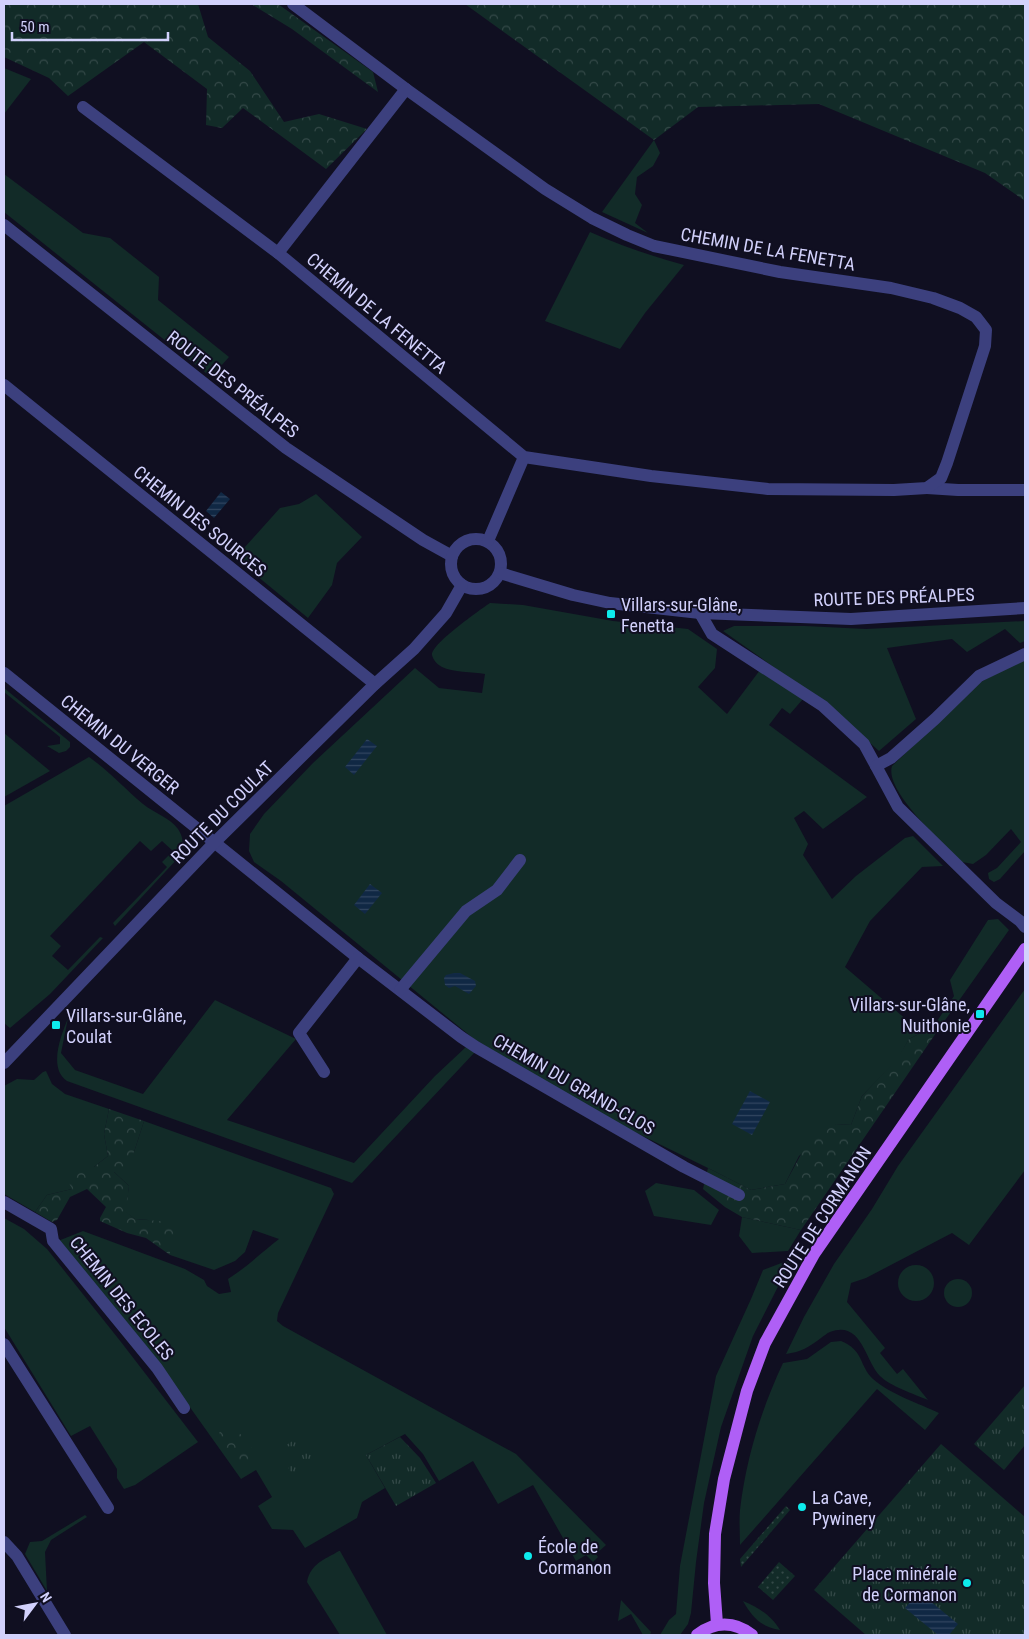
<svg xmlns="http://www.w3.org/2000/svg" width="1029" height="1639" font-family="'Roboto Condensed',sans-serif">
	<defs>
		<pattern id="forest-crowns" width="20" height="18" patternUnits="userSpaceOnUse" patternTransform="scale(1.25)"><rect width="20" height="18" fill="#122b28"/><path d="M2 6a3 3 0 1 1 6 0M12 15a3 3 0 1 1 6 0" fill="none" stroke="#344948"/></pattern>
		<pattern id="park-tufts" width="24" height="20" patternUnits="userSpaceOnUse" patternTransform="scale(1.25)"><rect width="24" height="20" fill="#122b28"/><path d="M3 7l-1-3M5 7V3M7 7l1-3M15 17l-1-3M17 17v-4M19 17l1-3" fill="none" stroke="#344948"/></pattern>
		<pattern id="garden-dots" width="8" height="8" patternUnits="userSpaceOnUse" patternTransform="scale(1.25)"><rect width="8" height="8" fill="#122b28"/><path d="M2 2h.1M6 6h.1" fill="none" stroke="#344948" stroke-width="1.8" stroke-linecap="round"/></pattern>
		<pattern id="water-rules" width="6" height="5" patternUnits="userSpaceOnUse" patternTransform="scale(1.25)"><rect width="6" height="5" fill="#102844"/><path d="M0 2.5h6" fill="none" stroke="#324660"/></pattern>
	</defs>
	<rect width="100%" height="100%" fill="#100f21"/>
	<g fill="#122b28">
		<polygon points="4,68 31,79 4,114"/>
		<polygon points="654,140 660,153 653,166 637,177 635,194 642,205 635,223 648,233 602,212"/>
		<polygon points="4,174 83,233 110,238 159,277 158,300 229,357 211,377 4,212"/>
		<path d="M590,232C621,246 652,256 684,265L645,313L620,349L545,321Z"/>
		<polygon points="316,494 362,537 337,563 332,585 308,618 235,558 280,508 299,504"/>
		<path d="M490,603L523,605L613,621L688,629L717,649L715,668L698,687L727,714L760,670L803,699L790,714L782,708L769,725L867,797L823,829L804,811L794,818L808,844L803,855L832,899L856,876L905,838L913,836L943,866L922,867L870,921L845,967L915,1027H933L954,996L950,980L988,920L998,919L1009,930L936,1033L929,1029L909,1039L898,1059L862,1096L851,1125L836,1124L799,1156L785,1184L751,1190L708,1168L600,1115L474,1039L281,881L254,862L249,851L250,834L264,814L313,763L415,668L439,688L482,693L485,674C473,672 452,672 442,667C438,665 433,660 432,655C431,644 480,610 490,603Z"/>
		<polygon points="1025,621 1025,641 1020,643 1005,629 967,652 952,639 887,648 916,719 879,751 830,707 723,631 734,626 805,626 866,629"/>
		<path d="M1025,657V851L1000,879L994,882L989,879L988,873L997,868L1021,842L1011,829L986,855L973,864L962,862C945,845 884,791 892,766L979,683Z"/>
		<polygon points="4,688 70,742 70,747 66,751 59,753 47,746 60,744 60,737 4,692"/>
		<polygon points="4,733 50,771 4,797"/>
		<path d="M89,757C109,771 125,789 143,804C154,813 169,817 178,829C185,839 183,848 178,858L115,926L113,923L167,867L162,862L173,851L162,841L151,851L140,841L50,936L61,946L52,956L68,970L100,937L103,938L50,994L10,1028L4,1023V806Z"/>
		<path d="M1025,989V1170L969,1245L952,1233L866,1278L851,1283L847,1302L885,1348L880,1353L897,1374L903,1369L928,1400C914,1394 890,1386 880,1376C865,1361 862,1320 830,1332C827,1333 824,1336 821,1338C809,1347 801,1352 786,1354L804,1317L834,1264L872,1209L898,1166Z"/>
		<path d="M215,1000L296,1039L227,1120L354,1163L435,1076L466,1047L475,1052L352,1183L67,1081C48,1068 61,1036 68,1018L61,1053L75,1070L143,1094Z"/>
		<polygon points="46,1071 52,1084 65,1094 109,1109 104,1134 108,1156 94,1167 72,1189 47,1195 35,1212 4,1194 4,1086 17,1079 34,1080 43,1072"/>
		<path d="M144,1121L331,1188L334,1194L278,1313L277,1321L283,1326L516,1454L606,1545L596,1554L598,1557L593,1562L586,1555L576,1561L533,1485L498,1504L473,1461L439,1481L423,1454L405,1434L366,1455L385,1488L362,1502L357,1518L305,1548L293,1530L272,1529L258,1506L272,1497L256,1470L241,1479L162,1368L58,1241L83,1231L185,1269L204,1280L207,1286L219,1294L231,1292L228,1279C247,1267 262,1252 279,1239L253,1230L245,1252L235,1261L214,1270L170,1255V1251L148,1220L135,1219L125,1212L129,1186L113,1171L134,1152Z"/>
		<polygon points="656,1183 694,1190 719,1210 711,1225 654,1216 645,1191"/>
		<polygon points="742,1217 801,1230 788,1251 752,1253 739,1236"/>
		<polygon points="4,1218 24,1229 47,1249 121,1342 198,1442 135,1485 124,1489 117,1478 117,1469 90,1426 71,1436 4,1327"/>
		<polygon points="792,1259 753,1336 721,1427 704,1503 696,1562 691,1613 688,1624 680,1635 660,1635 669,1620 676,1614 680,1566 716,1376 751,1299 763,1270"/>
		<circle cx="916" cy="1283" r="18"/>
		<circle cx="958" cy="1293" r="14"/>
		<path d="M841,1341C864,1350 859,1366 873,1379C888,1393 920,1404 939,1413L925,1430L877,1389L740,1545C740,1534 739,1522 740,1510C746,1459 761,1410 783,1363L807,1359L831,1342Z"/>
		<polygon points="85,1515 87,1517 51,1540 45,1552 47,1591 25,1554 30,1542 42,1541"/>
		<path d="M339,1551H340L387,1635H340L307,1582C311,1563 324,1560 339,1551Z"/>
		<polygon points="621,1600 651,1632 650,1635 643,1635 631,1614 618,1621"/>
		<path d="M743,1601C759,1608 771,1615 780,1630C761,1627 752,1617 743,1601Z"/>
	</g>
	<g fill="url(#forest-crowns)">
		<polygon points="4,4 198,4 208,37 250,71 284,122 319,114 367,129 326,169 243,108 222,128 206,125 207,89 144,42 68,96 49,78 4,57"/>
		<polygon points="251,4 278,4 373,72 378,92 292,29"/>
		<polygon points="465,4 1025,4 1025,201 985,173 819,104 698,107 654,140"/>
		<polygon points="929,1029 936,1033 801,1230 742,1217 725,1207 703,1189 708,1168 751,1190 785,1184 813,1132 836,1124 851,1125 862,1096 897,1059 909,1039"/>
		<polygon points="109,1109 144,1121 134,1152 124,1169 114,1172 129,1186 126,1212 135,1219 170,1222 178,1240 170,1251 170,1255 146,1238 127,1233 100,1221 100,1218 106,1207 87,1189 70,1197 57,1220 52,1222 35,1212 47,1195 72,1189 66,1177 74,1167 94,1167 108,1156 104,1134"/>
		<polygon points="231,1427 252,1443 252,1466 245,1470 238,1466 218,1436 221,1429"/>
	</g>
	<g fill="url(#park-tufts)">
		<polygon points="1025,1385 1025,1445 1004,1470 974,1444"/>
		<polygon points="304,1434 319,1460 293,1476 278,1450"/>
		<polygon points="400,1437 420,1458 436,1483 396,1506 366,1455"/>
		<polygon points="941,1444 1025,1517 1025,1635 866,1635 814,1590"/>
	</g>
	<g fill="url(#garden-dots)">
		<polygon points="786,1506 790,1510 741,1567 740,1559"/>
		<polygon points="779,1562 795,1576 773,1600 758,1587"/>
	</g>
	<g fill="url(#water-rules)">
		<polygon points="221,492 230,499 214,518 206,511"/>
		<polygon points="367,739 377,746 354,775 345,767"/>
		<polygon points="370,884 382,893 365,914 354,905"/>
		<polygon points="454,973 460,973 475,981 476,986 469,994 455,986 449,988 445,985 444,978 446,975"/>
		<polygon points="750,1091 770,1102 752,1135 732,1124"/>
		<polygon points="919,1592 958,1624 949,1635 938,1635 905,1608"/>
	</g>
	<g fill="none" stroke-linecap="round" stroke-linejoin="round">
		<g stroke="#3c407e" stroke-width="12">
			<polyline points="293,4 406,89"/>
			<polyline points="83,107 278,253"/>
			<polyline points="4,225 286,448 423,540 452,556"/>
			<polyline points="4,385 375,684"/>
			<polyline points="927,488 958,490 1025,490"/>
			<circle cx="476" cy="564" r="25"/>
			<polyline points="488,541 524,457 651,476 768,489 894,490 927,488 941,478 947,463 985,346 986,330 976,317 960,308 933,298 891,288 780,272 654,246 627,235 592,218 545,189 406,89 278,253 524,457"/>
			<polyline points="500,573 573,595 610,603 700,613 851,619 1025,608"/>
			<polyline points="700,613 712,634 823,706 864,744 876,766"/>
			<polyline points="1025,654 979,676 935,719 891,758 876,766 898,807 996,903 1020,921 1025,927"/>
			<polyline points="4,673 358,958 461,1037 476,1047 684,1167 739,1195"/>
			<polyline points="400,990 466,911 497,890 520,860"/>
			<polyline points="4,1063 215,842 375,684 414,649 446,613 462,585"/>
			<polyline points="324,1072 299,1033 358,958"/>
			<polyline points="4,1202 51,1229 53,1241 157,1368 184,1408"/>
			<polyline points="4,1344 108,1508"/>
			<polyline points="4,1542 17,1556 65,1635"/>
		</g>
		<g stroke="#af5ff6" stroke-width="12">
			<polyline points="717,1624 714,1583 715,1534 724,1479 747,1391 765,1343 814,1254 1025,949"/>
			<path d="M697,1635C714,1621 735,1621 752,1635"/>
		</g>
	</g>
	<g fill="#0debed" stroke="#100f21" stroke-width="2">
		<rect x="606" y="609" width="10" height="10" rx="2.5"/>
		<rect x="975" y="1009" width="10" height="10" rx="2.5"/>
		<rect x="51" y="1020" width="10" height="10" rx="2.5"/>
		<circle cx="802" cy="1507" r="5"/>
		<circle cx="528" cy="1556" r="5"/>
		<circle cx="967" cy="1583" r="5"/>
	</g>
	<g text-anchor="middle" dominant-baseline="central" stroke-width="4" stroke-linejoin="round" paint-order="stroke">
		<g font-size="18" fill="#d2d1fc" stroke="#100f21">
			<text transform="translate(768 249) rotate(10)">CHEMIN DE LA FENETTA</text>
			<text transform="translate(377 313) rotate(40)">CHEMIN DE LA FENETTA</text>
			<text transform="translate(233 384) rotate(38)">ROUTE DES PRÉALPES</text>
			<text transform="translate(200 521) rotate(39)">CHEMIN DES SOURCES</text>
			<text transform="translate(894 597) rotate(-2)">ROUTE DES PRÉALPES</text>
			<text transform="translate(120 744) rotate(39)">CHEMIN DU VERGER</text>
			<text transform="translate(222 812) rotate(-45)">ROUTE DU COULAT</text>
			<text transform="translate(574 1084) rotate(30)">CHEMIN DU GRAND-CLOS</text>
			<text transform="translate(822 1217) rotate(-57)">ROUTE DE CORMANON</text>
			<text transform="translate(122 1298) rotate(51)">CHEMIN DES ECOLES</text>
		</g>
		<g font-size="18" fill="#d2d1fc" stroke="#100f21" text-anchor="start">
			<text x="621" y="604">Villars-sur-Glâne,<tspan x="621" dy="21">Fenetta</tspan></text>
			<text x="970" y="1004" text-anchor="end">Villars-sur-Glâne,<tspan x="970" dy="21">Nuithonie</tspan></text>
			<text x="66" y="1015">Villars-sur-Glâne,<tspan x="66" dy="21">Coulat</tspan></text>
			<text x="812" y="1497">La Cave,<tspan x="812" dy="21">Pywinery</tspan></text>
			<text x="538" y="1546">École de<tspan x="538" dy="21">Cormanon</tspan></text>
			<text x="957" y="1573" text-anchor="end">Place minérale<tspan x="957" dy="21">de Cormanon</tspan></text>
		</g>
	</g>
	<rect width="1029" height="1639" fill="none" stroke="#d2d1fc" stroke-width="10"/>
	<g transform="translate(35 1604) rotate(58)" stroke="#100f21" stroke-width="4" paint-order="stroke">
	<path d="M0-4L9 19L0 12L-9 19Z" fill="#d2d1fc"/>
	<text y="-8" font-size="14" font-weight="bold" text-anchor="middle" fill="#d2d1fc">N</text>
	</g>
	<path d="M12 32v8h156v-8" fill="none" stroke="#d2d1fc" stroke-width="2.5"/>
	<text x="20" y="32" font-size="15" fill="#d2d1fc" stroke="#100f21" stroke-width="4" paint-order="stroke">50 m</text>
</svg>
